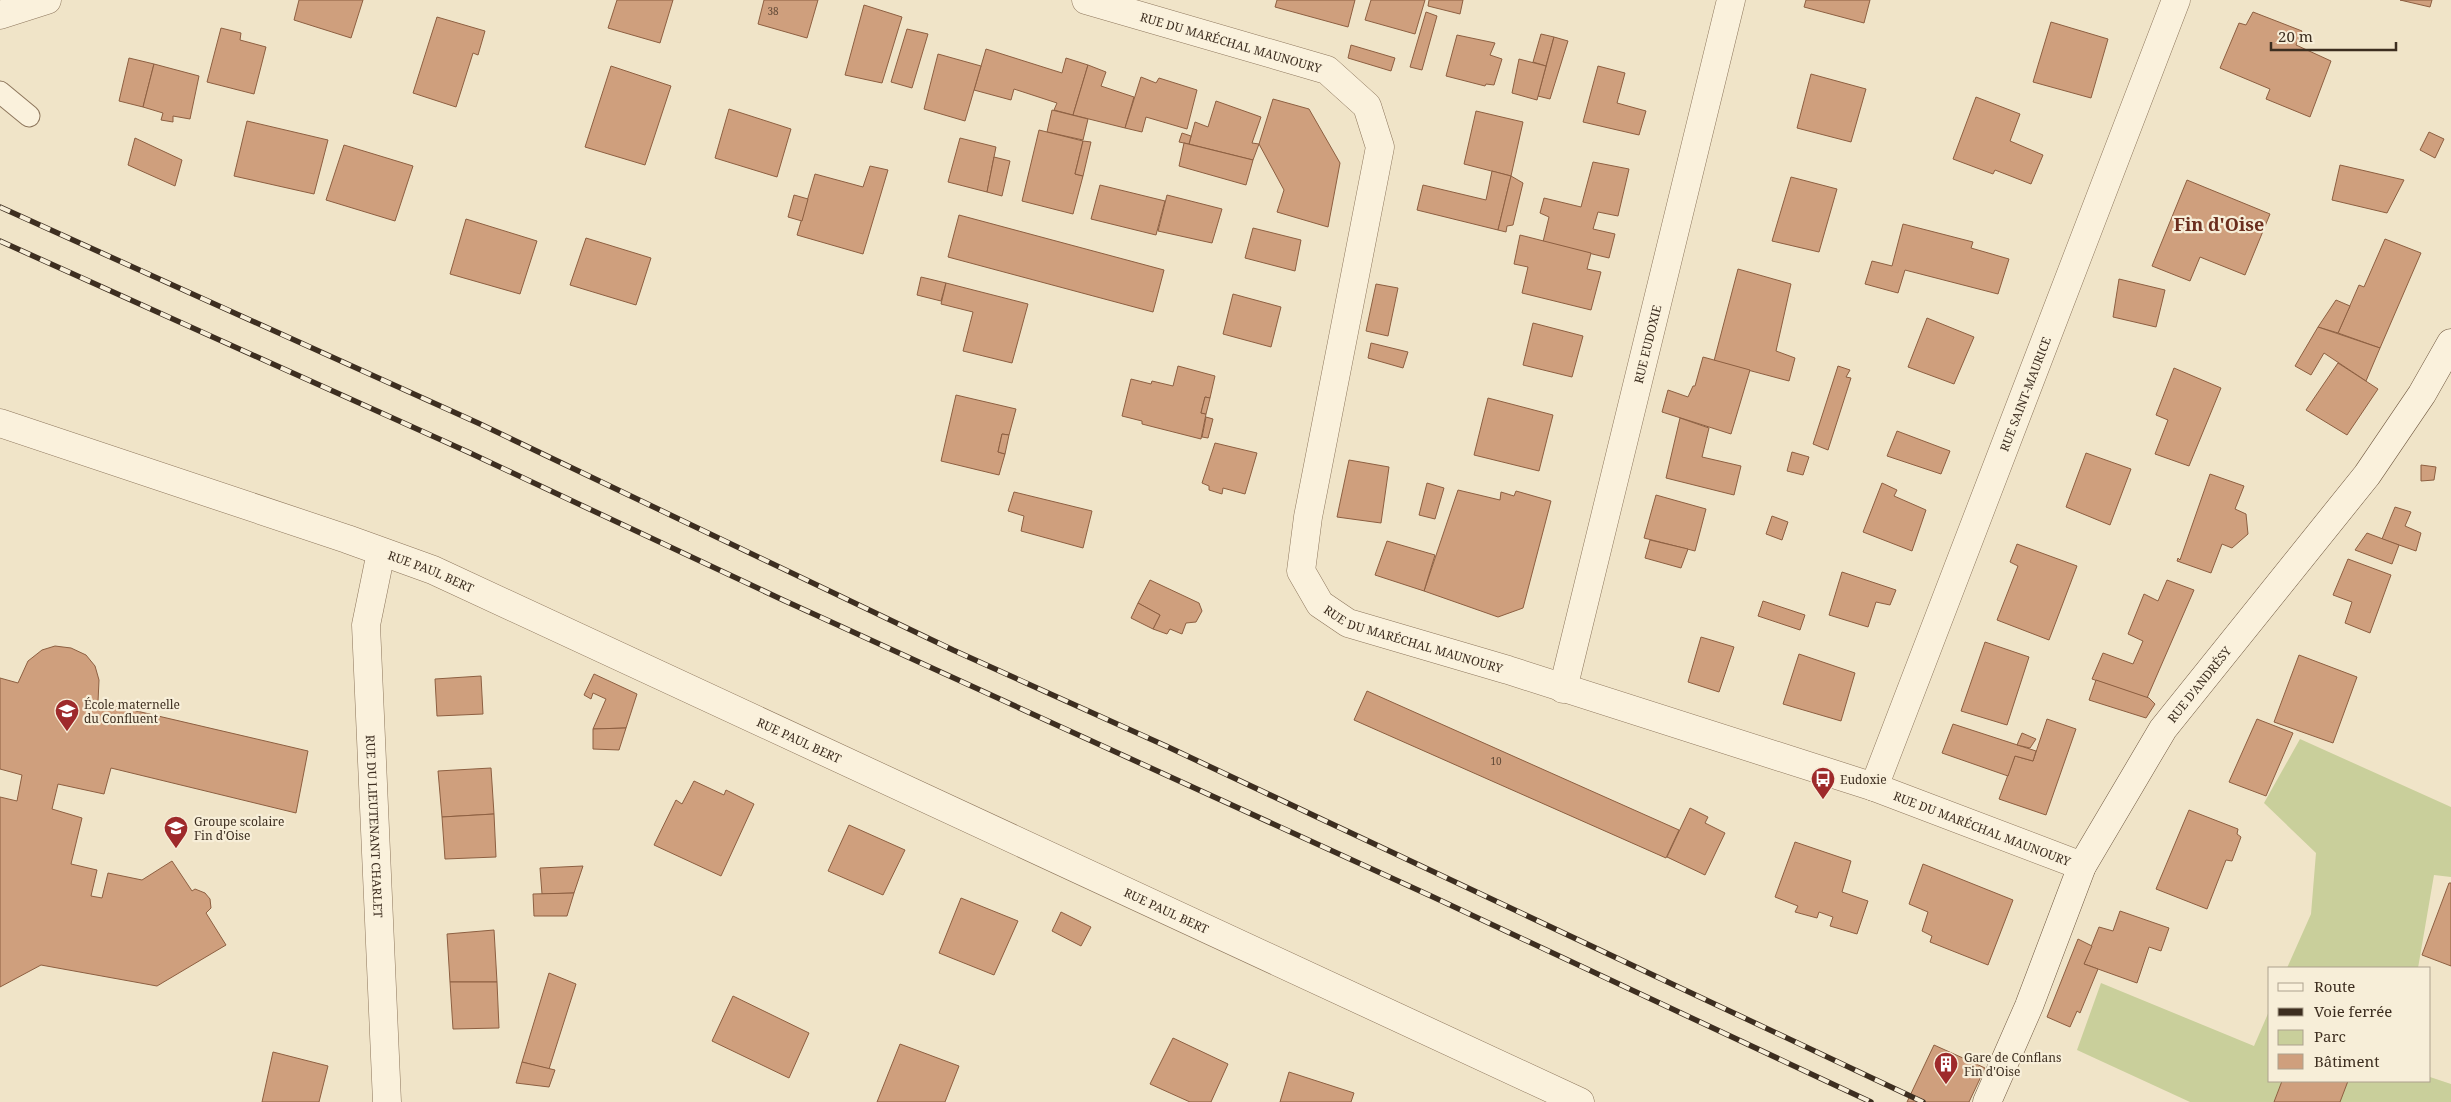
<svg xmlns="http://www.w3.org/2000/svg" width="2451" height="1102" font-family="'Noto Serif',serif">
	<rect width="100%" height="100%" fill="#f0e4c8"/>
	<g fill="#c9cf9b">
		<polygon points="2300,739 2451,807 2451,877 2434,875 2418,968 2287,968 2311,914 2316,853 2264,803"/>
		<polygon points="2101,983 2254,1046 2270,1009 2270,1081 2430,1081 2430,1077 2451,1084 2451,1102 2190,1102 2077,1050"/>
	</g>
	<g fill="#cf9f7d" stroke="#8d5f41">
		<polygon points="299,0 363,0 351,38 294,20"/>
		<polygon points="617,0 673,0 660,43 608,28"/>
		<polygon points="764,0 818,0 807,38 758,24"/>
		<polygon points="1277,0 1355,0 1348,27 1275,7"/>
		<polygon points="1371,0 1425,0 1415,34 1365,20"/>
		<polygon points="1429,0 1463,0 1460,14 1428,6"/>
		<polygon points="1806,0 1870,0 1864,23 1804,7"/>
		<polygon points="2400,0 2432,0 2430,7"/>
		<polygon points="864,5 902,17 882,83 845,75"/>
		<polygon points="1426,12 1437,16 1422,70 1410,67"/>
		<polygon points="2253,12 2302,31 2296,45 2331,61 2310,117 2266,99 2270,89 2220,68 2239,23 2246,25"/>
		<polygon points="437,17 485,31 478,55 473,53 456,107 413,93"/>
		<polygon points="2051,22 2108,39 2091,98 2033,82"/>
		<polygon points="221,28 241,33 240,40 266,47 254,94 207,82"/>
		<polygon points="907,29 928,34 912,88 891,82"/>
		<polygon points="1541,34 1554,37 1546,66 1533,62"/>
		<polygon points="1457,35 1495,43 1490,55 1502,59 1494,85 1486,84 1485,86 1446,76"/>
		<polygon points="1554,37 1568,41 1550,99 1538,96"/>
		<polygon points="1351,45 1395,58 1391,71 1348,58"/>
		<polygon points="986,49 1062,73 1066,58 1088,65 1073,115 1054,110 1057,103 1014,89 1011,100 974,90"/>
		<polygon points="938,54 981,66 965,121 924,109"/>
		<polygon points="129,58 154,64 143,107 119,101"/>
		<polygon points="1519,59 1546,66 1537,100 1512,93"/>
		<polygon points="154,64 199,76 190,119 173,116 173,122 161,120 163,113 143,107"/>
		<polygon points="1088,65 1106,72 1101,86 1134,97 1125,128 1073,115"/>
		<polygon points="611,66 671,86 645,165 585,147"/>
		<polygon points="1598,66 1625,73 1617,103 1646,111 1639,135 1583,122"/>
		<polygon points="1811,74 1866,89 1851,142 1797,128"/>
		<polygon points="1141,77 1156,83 1159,78 1197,90 1187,129 1146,117 1142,132 1125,128"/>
		<polygon points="1976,97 2020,114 2010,141 2043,155 2031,184 1995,170 1993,174 1953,159"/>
		<polygon points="1273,99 1309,109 1340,163 1328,227 1277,212 1284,190 1259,144"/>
		<polygon points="1216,101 1261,117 1252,143 1259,144 1253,160 1189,144 1195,122 1208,127"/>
		<polygon points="729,109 791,129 777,177 715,158"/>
		<polygon points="1052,110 1088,119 1083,140 1047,132"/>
		<polygon points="1476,111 1523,122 1511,176 1464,164"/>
		<polygon points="247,121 328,140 314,194 234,176"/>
		<polygon points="1039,130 1083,141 1075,174 1083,176 1073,214 1022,201"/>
		<polygon points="2429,132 2444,139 2435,158 2420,150"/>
		<polygon points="1182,133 1191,136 1189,144 1179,142"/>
		<polygon points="135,138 182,160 175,186 128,165"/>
		<polygon points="960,138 996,147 987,192 948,182"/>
		<polygon points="1083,141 1091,142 1083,176 1075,174"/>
		<polygon points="1184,143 1253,160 1246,185 1179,166"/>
		<polygon points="344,145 413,166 395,221 326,200"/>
		<polygon points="994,157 1010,161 1002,196 987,192"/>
		<polygon points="1593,162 1629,169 1618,216 1598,212 1593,229 1615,234 1609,258 1543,242 1549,217 1540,213 1544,198 1581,207"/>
		<polygon points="2340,165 2404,180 2387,213 2332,200"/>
		<polygon points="870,166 888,170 863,254 797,235 815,174 863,187"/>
		<polygon points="1492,171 1511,176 1498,230 1417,210 1423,185 1486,200"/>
		<polygon points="1511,176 1523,183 1513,225 1507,226 1506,232 1498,230"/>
		<polygon points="1791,177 1837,189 1819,252 1772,241"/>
		<polygon points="2187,180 2270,214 2245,275 2200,257 2190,281 2152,266"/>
		<polygon points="1100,185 1165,201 1156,235 1091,219"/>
		<polygon points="794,195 808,199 802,221 788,217"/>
		<polygon points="1167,195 1222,209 1212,243 1158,231"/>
		<polygon points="959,215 1164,270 1153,312 948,257"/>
		<polygon points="466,219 537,241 520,294 450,274"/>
		<polygon points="1903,224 1973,242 1971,248 2009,259 1998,294 1905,270 1898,293 1865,284 1872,261 1892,266"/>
		<polygon points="1253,228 1301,240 1295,271 1245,258"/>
		<polygon points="1520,235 1591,253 1587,269 1601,272 1591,310 1522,293 1528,267 1514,264"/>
		<polygon points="586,238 651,258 636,305 570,285"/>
		<polygon points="2385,239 2421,253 2380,348 2338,333 2359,285 2364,287"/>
		<polygon points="1738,269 1791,284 1776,351 1795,358 1789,381 1714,361"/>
		<polygon points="921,277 946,283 941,301 917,295"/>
		<polygon points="2119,279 2165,290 2156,327 2113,317"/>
		<polygon points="946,283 1028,304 1012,363 963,351 973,312 941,304"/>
		<polygon points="1376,284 1398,288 1388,336 1366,331"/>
		<polygon points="1233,294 1281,307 1271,347 1223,334"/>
		<polygon points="2336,300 2350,306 2338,333 2318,327"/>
		<polygon points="1927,318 1974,337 1954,384 1908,367"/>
		<polygon points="1533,323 1583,336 1572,377 1523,365"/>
		<polygon points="2318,327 2380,348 2366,381 2324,353 2311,375 2295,366"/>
		<polygon points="1371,343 1408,352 1403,368 1368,358"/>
		<polygon points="1703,357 1750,370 1731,434 1662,412 1668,390 1688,397 1693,386 1695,386"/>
		<polygon points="2338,363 2378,389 2347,435 2306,410"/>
		<polygon points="1178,366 1215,376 1210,398 1205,397 1201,413 1206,414 1201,439 1142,424 1142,421 1122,416 1131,379 1151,384 1152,381 1173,386"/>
		<polygon points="1838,366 1850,370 1846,377 1851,378 1828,450 1813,444"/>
		<polygon points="2174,368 2221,388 2189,466 2155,454 2168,420 2156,415"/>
		<polygon points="956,395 1016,409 1009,435 1002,434 998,452 1005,454 999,475 941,461"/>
		<polygon points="1205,397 1210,398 1206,414 1201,413"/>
		<polygon points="1488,398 1553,415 1539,471 1474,455"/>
		<polygon points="1206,417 1213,419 1208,438 1202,437"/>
		<polygon points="1680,418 1709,428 1702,457 1741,466 1734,495 1666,478"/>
		<polygon points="1897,431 1950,451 1941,474 1887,456"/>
		<polygon points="1002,434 1009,435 1005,454 998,452"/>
		<polygon points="1215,443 1257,453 1245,494 1223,488 1222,494 1209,490 1209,486 1202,483"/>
		<polygon points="1792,452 1809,457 1803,475 1787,471"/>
		<polygon points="2086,453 2131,469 2110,525 2066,507"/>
		<polygon points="1349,460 1389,467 1381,523 1337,517"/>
		<polygon points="2421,465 2436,467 2434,480 2421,481"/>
		<polygon points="2210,474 2244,486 2235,509 2246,514 2248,534 2232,548 2222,544 2211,573 2177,561 2178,558 2180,560"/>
		<polygon points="1427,483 1444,488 1435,519 1419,515"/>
		<polygon points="1882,483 1897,490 1894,496 1926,510 1912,551 1863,532"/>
		<polygon points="1458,490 1500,500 1501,492 1514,496 1516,491 1551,501 1523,608 1498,617 1424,591"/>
		<polygon points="1014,492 1092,511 1083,548 1021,531 1024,516 1008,511"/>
		<polygon points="1656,495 1706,509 1695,551 1644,538"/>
		<polygon points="2395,507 2411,512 2405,526 2421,533 2416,551 2382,539"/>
		<polygon points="1772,516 1788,522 1782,540 1766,534"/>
		<polygon points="2367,533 2399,545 2392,564 2355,550"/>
		<polygon points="1650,540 1688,549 1681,568 1645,558"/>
		<polygon points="1387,541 1435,555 1424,591 1375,575"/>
		<polygon points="2017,544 2077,566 2049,640 1997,620 2018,566 2010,562"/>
		<polygon points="2348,559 2391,575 2370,633 2345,623 2352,602 2333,595"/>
		<polygon points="1842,572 1896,590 1890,605 1876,602 1868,627 1829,615"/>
		<polygon points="1150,580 1199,603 1202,611 1196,622 1186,623 1182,634 1170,629 1167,634 1153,629 1160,615 1138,603"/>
		<polygon points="2167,580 2194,590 2147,698 2092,679 2103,653 2133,664 2143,641 2128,634 2144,594 2158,601"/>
		<polygon points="1763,601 1805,615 1800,630 1758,616"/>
		<polygon points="1138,603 1160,615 1153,629 1131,618"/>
		<polygon points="1701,637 1734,647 1719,692 1688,682"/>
		<polygon points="1985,642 2029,657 2007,725 1961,711"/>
		<polygon points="55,646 71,648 86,655 95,666 99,680 98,702 308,751 296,813 111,768 104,794 58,784 52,809 82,818 71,864 97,870 91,896 102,898 108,873 142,880 172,861 192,891 195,889 205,893 210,899 211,908 206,913 226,945 157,986 41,965 0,987 0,797 17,801 22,775 0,769 0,678 18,683 28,661 42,650"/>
		<polygon points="1799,654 1855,673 1841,721 1783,704"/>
		<polygon points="2299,655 2357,677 2333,743 2274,722"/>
		<polygon points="594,674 637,694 626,728 593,729 606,699 593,693 591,699 584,695"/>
		<polygon points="481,676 483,714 437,716 435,679"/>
		<polygon points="2096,680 2149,698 2155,704 2146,718 2089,700"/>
		<polygon points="1367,691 1679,830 1666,858 1354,720"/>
		<polygon points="2047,719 2076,729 2046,815 1999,799 2015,756 2033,761"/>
		<polygon points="2257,719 2293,733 2266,796 2229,782"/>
		<polygon points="1953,724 2036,751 2033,761 2015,756 2008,776 1942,753"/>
		<polygon points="626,728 619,750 593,749 593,729"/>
		<polygon points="2022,733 2036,739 2030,748 2017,745"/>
		<polygon points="491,768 494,814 442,817 438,771"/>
		<polygon points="694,781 724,795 726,790 754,804 721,876 654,845 676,800 682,804"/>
		<polygon points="1690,808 1708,817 1705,823 1725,833 1705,875 1667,857"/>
		<polygon points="2189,810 2238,829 2237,834 2241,837 2232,861 2226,860 2207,909 2156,889"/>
		<polygon points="494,814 496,857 445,859 442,817"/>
		<polygon points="849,825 905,850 883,895 828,871"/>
		<polygon points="1795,842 1851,861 1842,892 1868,901 1857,934 1830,926 1833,917 1819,912 1817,918 1795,912 1798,906 1775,897"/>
		<polygon points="1923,864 2013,900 1988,965 1930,942 1932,936 1922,931 1928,912 1909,904"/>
		<polygon points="583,866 574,893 542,894 540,868"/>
		<polygon points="2449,883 2451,883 2451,966 2422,955"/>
		<polygon points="574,893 567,916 534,916 533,894"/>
		<polygon points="961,898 1018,921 994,975 939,953"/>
		<polygon points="2120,911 2169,928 2161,951 2149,947 2137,983 2084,964 2099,927 2113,931"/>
		<polygon points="1061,912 1091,927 1081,946 1052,931"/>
		<polygon points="494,930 497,982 450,982 447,934"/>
		<polygon points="2078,939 2092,946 2084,964 2098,969 2080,1013 2077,1011 2070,1027 2047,1017"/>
		<polygon points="549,973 576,984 549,1069 522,1062"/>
		<polygon points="450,982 497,982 499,1028 453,1029"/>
		<polygon points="733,996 809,1033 789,1078 712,1041"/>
		<polygon points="1173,1038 1228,1064 1211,1102 1190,1102 1150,1084"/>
		<polygon points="900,1044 959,1066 945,1102 877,1102"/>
		<polygon points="1934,1045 1985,1068 1969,1102 1907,1102"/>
		<polygon points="273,1052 328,1066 319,1102 262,1102"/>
		<polygon points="522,1062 555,1070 549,1087 516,1083"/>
		<polygon points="1289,1072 1354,1093 1351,1102 1280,1102"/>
		<polygon points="2282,1081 2348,1081 2340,1102 2274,1102"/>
	</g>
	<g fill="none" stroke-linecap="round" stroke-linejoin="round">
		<defs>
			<polyline id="lane" points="0,92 29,116"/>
			<g id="street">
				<path id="s1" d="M1086,0L1327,70L1367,106L1380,147L1308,517L1301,571L1320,604L1348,623L1508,670L1874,787L2082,866"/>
				<polyline points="0,15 47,0"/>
				<path id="s2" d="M0,423L347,539L433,570L1580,1102"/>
				<path id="s3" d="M381,552L366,625L387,1102"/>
				<path id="s4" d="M1563,689L1731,0"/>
				<path id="s5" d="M1874,787L2176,0"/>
			</g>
			<g id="secondary">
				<path id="s6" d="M1987,1102L2029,1006L2082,866L2163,729L2367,475L2422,394L2451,343"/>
			</g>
		</defs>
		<use href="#lane" stroke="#8d765c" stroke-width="23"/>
		<use href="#street" stroke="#8d765c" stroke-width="29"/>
		<use href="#secondary" stroke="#6f573f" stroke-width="29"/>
		<use href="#lane" stroke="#faf1dc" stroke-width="21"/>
		<use href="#street" stroke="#faf1dc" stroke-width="28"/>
		<use href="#secondary" stroke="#faf1dc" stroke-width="28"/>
		<defs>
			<g id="rail">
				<polyline points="0,207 478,423 953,650 1166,746 1923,1102"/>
				<polyline points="0,241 468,452 783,600 1431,896 1871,1102"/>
			</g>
		</defs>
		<use href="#rail" stroke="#3d2e20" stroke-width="5.5"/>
		<use href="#rail" stroke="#f7eed8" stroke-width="4" stroke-dasharray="11" stroke-linecap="butt"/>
	</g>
	<defs>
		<symbol id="school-pin" viewBox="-11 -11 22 30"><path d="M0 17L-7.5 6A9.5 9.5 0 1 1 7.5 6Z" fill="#9e2a2b" stroke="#f7eed8"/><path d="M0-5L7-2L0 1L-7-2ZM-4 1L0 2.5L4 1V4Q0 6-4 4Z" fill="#fff"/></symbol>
		<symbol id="bus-pin" viewBox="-11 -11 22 30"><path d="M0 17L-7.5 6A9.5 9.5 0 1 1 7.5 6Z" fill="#9e2a2b" stroke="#f7eed8"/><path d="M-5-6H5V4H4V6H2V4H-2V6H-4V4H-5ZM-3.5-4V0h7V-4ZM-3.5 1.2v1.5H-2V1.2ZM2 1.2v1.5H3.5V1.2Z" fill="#fff"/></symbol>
		<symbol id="building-pin" viewBox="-11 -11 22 30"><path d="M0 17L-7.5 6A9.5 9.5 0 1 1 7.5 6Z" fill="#9e2a2b" stroke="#f7eed8"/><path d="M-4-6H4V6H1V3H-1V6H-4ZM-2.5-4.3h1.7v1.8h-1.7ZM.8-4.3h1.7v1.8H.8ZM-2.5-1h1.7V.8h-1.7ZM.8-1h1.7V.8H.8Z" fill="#fff"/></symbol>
	</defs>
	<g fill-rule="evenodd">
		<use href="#school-pin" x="53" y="697" width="28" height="38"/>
		<use href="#bus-pin" x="1809" y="765" width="28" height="38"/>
		<use href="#school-pin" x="162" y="814" width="28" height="38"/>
		<use href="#building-pin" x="1932" y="1050" width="28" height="38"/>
	</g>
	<g text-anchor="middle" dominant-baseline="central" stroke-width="4.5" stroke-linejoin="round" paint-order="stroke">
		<g font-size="10" fill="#624a37">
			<text x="773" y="11">38</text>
			<text x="1496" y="761">10</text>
		</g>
		<g font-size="12" fill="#3d2e20" stroke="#f7eed8">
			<text stroke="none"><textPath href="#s1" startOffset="151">RUE DU MARÉCHAL MAUNOURY</textPath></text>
			<text stroke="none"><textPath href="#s4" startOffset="355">RUE EUDOXIE</textPath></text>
			<text stroke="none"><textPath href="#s5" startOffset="421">RUE SAINT-MAURICE</textPath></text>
			<text stroke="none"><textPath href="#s2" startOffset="456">RUE PAUL BERT</textPath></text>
			<text stroke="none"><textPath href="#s1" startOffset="918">RUE DU MARÉCHAL MAUNOURY</textPath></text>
			<text stroke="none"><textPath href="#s6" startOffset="471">RUE D'ANDRÉSY</textPath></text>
			<text stroke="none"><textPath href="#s2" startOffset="861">RUE PAUL BERT</textPath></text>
			<text stroke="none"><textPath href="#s3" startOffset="276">RUE DU LIEUTENANT CHARLET</textPath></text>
			<text stroke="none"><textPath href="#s1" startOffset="1518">RUE DU MARÉCHAL MAUNOURY</textPath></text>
			<text stroke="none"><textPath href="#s2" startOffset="1266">RUE PAUL BERT</textPath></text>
		</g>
		<g font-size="12" fill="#3d2e20" stroke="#f7eed8" text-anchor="start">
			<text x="84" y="704">École maternelle<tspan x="84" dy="14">du Confluent</tspan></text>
			<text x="1840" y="779">Eudoxie</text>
			<text x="194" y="821">Groupe scolaire<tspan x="194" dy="14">Fin d'Oise</tspan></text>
			<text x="1964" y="1057">Gare de Conflans<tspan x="1964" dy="14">Fin d'Oise</tspan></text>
		</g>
		<g font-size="18" font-weight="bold" fill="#6b2e1e" stroke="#f7eed8">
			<text x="2219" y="224">Fin d'Oise</text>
		</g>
	</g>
	<rect x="2268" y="967" width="162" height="115" fill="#f7eed8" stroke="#ada18e"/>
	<rect x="2278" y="983" width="25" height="8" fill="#faf1dc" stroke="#ada18e"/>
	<text x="2314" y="992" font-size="15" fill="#3d2e20">Route</text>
	<rect x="2278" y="1008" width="25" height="8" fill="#3d2e20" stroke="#ada18e"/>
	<text x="2314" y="1017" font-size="15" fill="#3d2e20">Voie ferrée</text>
	<rect x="2278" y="1030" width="25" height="15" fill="#c9cf9b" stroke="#ada18e"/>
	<text x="2314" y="1042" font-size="15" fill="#3d2e20">Parc</text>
	<rect x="2278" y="1054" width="25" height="15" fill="#cf9f7d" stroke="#ada18e"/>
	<text x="2314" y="1067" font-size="15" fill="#3d2e20">Bâtiment</text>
	<path d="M2271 42v8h125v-8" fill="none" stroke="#3d2e20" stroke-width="2.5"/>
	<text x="2278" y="42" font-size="15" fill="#3d2e20" stroke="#f7eed8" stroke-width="4" paint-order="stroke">20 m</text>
</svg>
